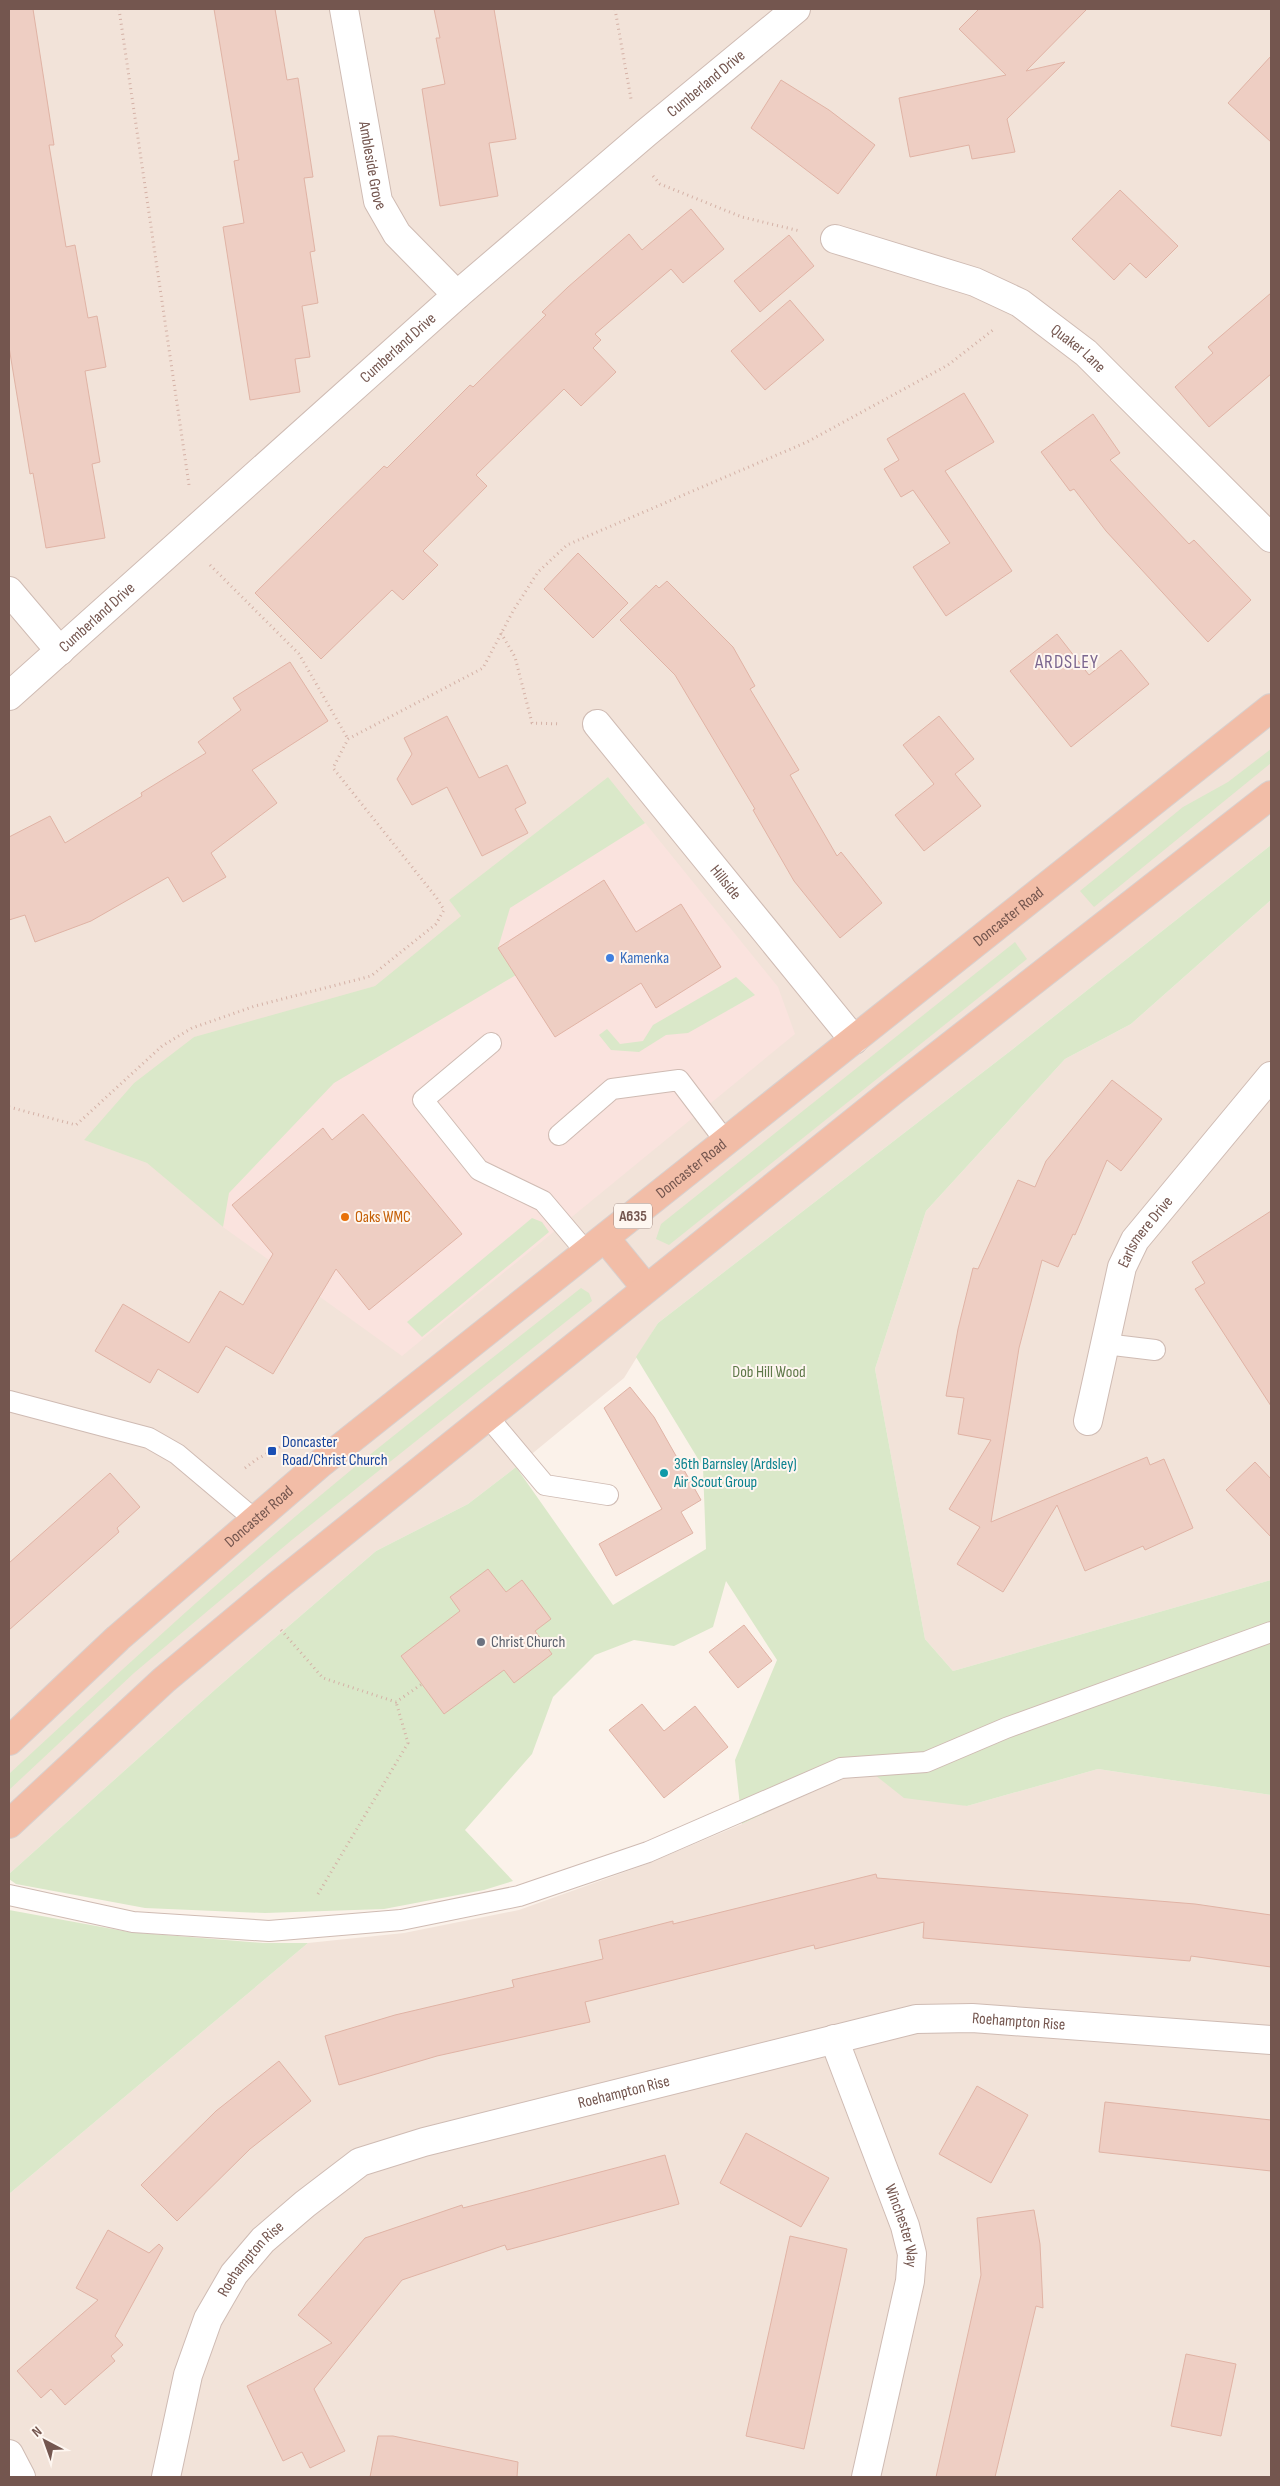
<svg xmlns="http://www.w3.org/2000/svg" width="1280" height="2486" font-family="'Sofia Sans Condensed',sans-serif">
	<rect width="100%" height="100%" fill="#fbf2ea"/>
	<g fill="#f2e3d9">
		<polygon points="9,9 1271,9 1271,845 1009,1052 658,1323 624,1378 516,1467 468,1504 376,1551 218,1687 9,1874"/>
		<polygon points="1271,900 1271,1580 953,1671 925,1639 875,1369 926,1211 1065,1059 1131,1024"/>
		<polygon points="1098,1769 1271,1795 1271,2477 9,2477 9,2194 308,1943 404,1933 519,1910 647,1864 742,1824 844,1776 875,1775 967,1806"/>
	</g>
	<polygon fill="#fae3de" points="608,777 778,987 795,1034 402,1356 223,1227 147,1163 84,1140 134,1083 194,1037 375,986 461,916 449,900"/>
	<g fill="#dae8c9">
		<polygon points="1271,749 1271,763 1094,907 1080,891 1183,807 1228,782"/>
		<polygon points="608,777 645,823 510,908 498,948 516,975 334,1083 229,1193 223,1227 147,1163 84,1140 134,1083 194,1037 375,986 461,916 449,900"/>
		<polygon points="1271,845 1271,900 1131,1024 1065,1059 926,1211 875,1369 925,1639 953,1671 1271,1580 1271,1795 1098,1769 967,1806 904,1798 875,1775 844,1776 742,1824 735,1760 777,1660 726,1581 713,1627 674,1646 634,1640 595,1655 553,1697 532,1754 465,1830 513,1881 484,1890 384,1909 265,1913 145,1908 16,1884 9,1879 9,1874 218,1687 376,1551 468,1504 516,1467 613,1605 706,1549 703,1467 636,1357 658,1323 1009,1052"/>
		<polygon points="1015,942 1027,959 669,1245 656,1239 661,1224"/>
		<polygon points="736,977 755,995 688,1033 666,1035 639,1052 611,1050 599,1035 607,1029 620,1044 643,1041 653,1025"/>
		<polygon points="532,1218 542,1222 549,1232 422,1337 407,1322"/>
		<path d="M581,1288L589,1293L592,1301L293,1539L134,1673L9,1790V1774C129,1663 249,1552 377,1449C444,1395 513,1342 581,1288Z"/>
		<polygon points="9,1910 129,1932 263,1943 308,1943 9,2194"/>
	</g>
	<g fill="#eecec3" stroke="#e0b3a5">
		<polygon points="9,9 33,9 54,145 49,145 66,247 75,245 88,318 97,316 106,367 85,371 100,462 92,464 105,538 46,548 33,473 30,474 9,347"/>
		<polygon points="214,9 275,9 287,80 298,78 313,177 304,178 315,251 310,252 318,303 302,306 310,357 295,359 300,392 250,400 223,227 244,223 234,161 239,160"/>
		<polygon points="434,9 494,9 516,139 489,143 498,196 440,206 422,89 445,84 436,38 440,38"/>
		<polygon points="979,9 1087,9 1026,71 1065,62 1007,119 1015,152 972,159 969,145 910,157 899,98 1006,75 959,29"/>
		<polygon points="1271,56 1271,142 1228,103"/>
		<polygon points="781,80 829,110 875,145 838,194 751,128"/>
		<polygon points="1120,190 1178,246 1146,278 1130,263 1114,280 1072,239"/>
		<polygon points="691,209 724,249 683,283 671,269 595,334 601,340 593,348 616,372 581,406 564,389 476,475 487,486 423,551 438,565 403,600 392,590 321,659 255,593 384,466 387,468 470,385 473,387 546,315 542,312 568,287 629,234 642,250"/>
		<polygon points="789,235 814,266 760,312 734,281"/>
		<polygon points="1271,293 1271,374 1209,427 1175,387 1213,353 1208,347"/>
		<polygon points="790,300 824,340 765,390 731,351"/>
		<polygon points="964,393 994,442 945,471 1012,571 946,616 913,567 950,543 913,490 901,497 884,469 899,460 887,439"/>
		<polygon points="1093,414 1120,453 1110,460 1189,544 1194,540 1251,600 1208,642 1106,531 1074,489 1070,491 1041,452"/>
		<polygon points="578,553 628,603 593,638 544,589"/>
		<polygon points="667,581 733,647 755,686 750,689 799,770 790,775 837,856 841,852 882,903 840,938 794,881 753,810 755,809 675,675 620,620 656,585 659,588"/>
		<polygon points="1057,634 1089,675 1121,650 1149,684 1071,747 1010,671"/>
		<polygon points="290,662 328,721 252,770 277,803 211,853 226,877 183,902 168,877 91,921 35,942 25,915 9,920 9,837 50,816 65,843 142,796 141,793 206,753 198,742 241,710 233,698"/>
		<polygon points="447,716 479,778 507,765 526,803 515,809 528,833 482,856 447,787 412,805 397,779 412,754 404,738"/>
		<polygon points="939,716 974,759 955,774 981,806 924,851 895,815 934,784 903,745"/>
		<polygon points="604,880 636,932 681,904 721,967 656,1008 641,983 555,1037 498,948"/>
		<polygon points="1112,1080 1162,1119 1121,1171 1107,1160 1075,1235 1073,1234 1058,1267 1042,1260 1019,1348 991,1522 1147,1457 1150,1465 1164,1459 1193,1528 1145,1550 1143,1546 1085,1571 1057,1505 1003,1592 957,1564 980,1527 949,1509 991,1440 958,1434 964,1398 946,1396 958,1329 973,1268 978,1269 1018,1180 1035,1187 1046,1161"/>
		<polygon points="363,1114 462,1234 369,1310 336,1269 273,1374 226,1346 198,1393 158,1369 150,1383 95,1351 123,1304 189,1343 220,1291 243,1305 273,1254 232,1205 323,1128 332,1140"/>
		<polygon points="1271,1211 1271,1406 1195,1289 1205,1283 1192,1262"/>
		<polygon points="630,1387 654,1417 701,1500 681,1512 693,1533 616,1576 599,1544 662,1509 604,1408"/>
		<polygon points="1255,1462 1271,1479 1271,1537 1226,1490"/>
		<polygon points="110,1473 140,1507 117,1528 119,1532 9,1630 9,1563"/>
		<polygon points="488,1569 506,1592 522,1580 551,1619 535,1631 552,1654 514,1683 504,1670 444,1714 401,1656 460,1611 450,1597"/>
		<polygon points="744,1625 772,1661 738,1688 709,1652"/>
		<polygon points="642,1704 664,1731 695,1706 728,1747 664,1798 609,1730"/>
		<polygon points="876,1874 877,1878 1195,1904 1271,1915 1271,1967 1191,1956 1190,1961 923,1938 924,1922 815,1949 814,1945 585,2002 590,2022 437,2056 339,2085 325,2036 395,2015 514,1987 512,1980 603,1959 599,1940 673,1921 673,1924"/>
		<polygon points="279,2061 311,2101 250,2149 177,2221 141,2185 216,2111"/>
		<polygon points="977,2086 1028,2115 991,2183 939,2154"/>
		<polygon points="1105,2102 1271,2120 1271,2171 1099,2152"/>
		<polygon points="746,2133 829,2178 801,2227 720,2183"/>
		<polygon points="665,2155 679,2204 507,2250 505,2245 402,2280 314,2389 345,2451 310,2468 302,2452 283,2461 247,2386 332,2343 298,2315 365,2238 462,2205 463,2208"/>
		<polygon points="1034,2210 1040,2244 1043,2308 1036,2306 995,2477 936,2477 981,2275 977,2218"/>
		<polygon points="108,2230 149,2253 159,2244 163,2248 115,2336 123,2345 111,2356 115,2361 65,2405 51,2389 41,2398 17,2371 98,2300 76,2288"/>
		<polygon points="790,2236 847,2249 804,2449 746,2436"/>
		<polygon points="1186,2354 1236,2364 1221,2436 1171,2426"/>
		<polygon points="378,2436 393,2436 518,2462 517,2477 370,2477"/>
	</g>
	<g fill="none" stroke-linecap="round" stroke-linejoin="round">
		<defs>
			<g id="service">
				<polyline points="491,1043 423,1100 479,1170 543,1201 587,1253"/>
				<polyline points="559,1135 612,1089 679,1080 726,1142"/>
				<polyline points="1105,1344 1155,1350"/>
				<polyline points="9,1401 149,1438 177,1454 254,1519"/>
				<polyline points="488,1417 545,1485 608,1495"/>
				<polyline points="9,1895 133,1922 269,1931 401,1920 519,1896 648,1852 841,1768 926,1762 1006,1728 1271,1632"/>
			</g>
			<g id="minor">
				<path id="s1" d="M344,9L378,201L397,234L457,295"/>
				<path id="s2" d="M835,239L975,282L1020,303L1086,353L1271,538"/>
				<polyline points="9,591 60,651"/>
				<path id="s3" d="M9,696L457,295L646,133L796,9"/>
				<path id="s4" d="M597,724L854,1040"/>
				<path id="s5" d="M1088,1421L1122,1267L1135,1240L1271,1076"/>
				<path id="s6" d="M834,2039L905,2226L912,2254L910,2281L866,2477"/>
				<polyline points="9,2454 21,2477"/>
				<path id="s7" d="M166,2477L188,2375L208,2319L234,2274L263,2240L305,2204L360,2162L424,2142L916,2019L972,2018L1271,2040"/>
			</g>
			<g id="trunk">
				<polyline points="605,1238 646,1288"/>
				<path id="s8" d="M9,1741L118,1638L321,1463L1271,708"/>
				<polyline points="9,1824 164,1680 278,1585 894,1090 1271,795"/>
			</g>
		</defs>
		<use href="#service" stroke="#cfbbb3" stroke-width="22"/>
		<use href="#minor" stroke="#cfbbb3" stroke-width="30"/>
		<use href="#trunk" stroke="#d8d0ce" stroke-width="30"/>
		<g stroke="#d4b1a6" stroke-width="3" stroke-dasharray="1 4" stroke-linecap="butt">
			<polyline points="119,9 189,485"/>
			<polyline points="615,9 631,99"/>
			<polyline points="653,176 660,184 742,217 800,231"/>
			<polyline points="210,565 299,654 348,739"/>
			<polyline points="501,633 515,657 532,723 561,724"/>
			<polyline points="9,1107 76,1125 162,1046 192,1028 255,1006 371,976 436,924 444,910 436,897 333,768 348,739 483,668 513,611 538,572 567,545 807,442 948,365 993,330"/>
			<polyline points="245,1468 257,1459 280,1447"/>
			<polyline points="281,1630 323,1678 396,1702 422,1684"/>
			<polyline points="318,1894 408,1743 396,1702"/>
		</g>
		<use href="#service" stroke="#fff" stroke-width="20"/>
		<use href="#minor" stroke="#fff" stroke-width="28"/>
		<use href="#trunk" stroke="#f2bda7" stroke-width="28"/>
	</g>
	<circle fill="#3f7fe0" stroke="#fef6f0" stroke-width="2" cx="610" cy="958" r="5"/>
	<circle fill="#e8710a" stroke="#fef6f0" stroke-width="2" cx="345" cy="1217" r="5"/>
	<rect fill="#1a4fb4" stroke="#fef6f0" stroke-width="2" x="267" y="1446" width="10" height="10" rx="2.5"/>
	<circle fill="#0f9aa8" stroke="#fef6f0" stroke-width="2" cx="664" cy="1473" r="5"/>
	<circle fill="#6b7280" stroke="#fef6f0" stroke-width="2" cx="481" cy="1642" r="5"/>
	<g text-anchor="middle" dominant-baseline="central" stroke-width="4" stroke-linejoin="round" paint-order="stroke">
		<rect fill="#fef6f0" stroke="#9d867f" stroke-width="1" x="614" y="1203.5" width="38" height="25" rx="4"/>
		<g font-size="15" font-weight="bold" fill="#74564f">
			<text x="633" y="1216">A635</text>
		</g>
		<g font-size="16" fill="#74564f" stroke="#fef6f0">
			<text stroke="none"><textPath href="#s3" startOffset="928">Cumberland Drive</textPath></text>
			<text stroke="none"><textPath href="#s1" startOffset="159">Ambleside Grove</textPath></text>
			<text stroke="none"><textPath href="#s3" startOffset="522">Cumberland Drive</textPath></text>
			<text stroke="none"><textPath href="#s2" startOffset="270">Quaker Lane</textPath></text>
			<text stroke="none"><textPath href="#s3" startOffset="118">Cumberland Drive</textPath></text>
			<text stroke="none"><textPath href="#s4" startOffset="204">Hillside</textPath></text>
			<text stroke="none"><textPath href="#s8" startOffset="1296">Doncaster Road</textPath></text>
			<text stroke="none"><textPath href="#s8" startOffset="891">Doncaster Road</textPath></text>
			<text stroke="none"><textPath href="#s5" startOffset="200">Earlsmere Drive</textPath></text>
			<text stroke="none"><textPath href="#s8" startOffset="336">Doncaster Road</textPath></text>
			<text stroke="none"><textPath href="#s7" startOffset="1062">Roehampton Rise</textPath></text>
			<text stroke="none"><textPath href="#s7" startOffset="658">Roehampton Rise</textPath></text>
			<text stroke="none"><textPath href="#s6" startOffset="199">Winchester Way</textPath></text>
			<text stroke="none"><textPath href="#s7" startOffset="238">Roehampton Rise</textPath></text>
		</g>
		<g font-size="16" fill="#366cbe" stroke="#fef6f0" text-anchor="start">
			<text x="620" y="958">Kamenka</text>
		</g>
		<g font-size="16" fill="#c56008" stroke="#fef6f0" text-anchor="start">
			<text x="355" y="1217">Oaks WMC</text>
		</g>
		<g font-size="16" fill="#5e7848" stroke="#fef6f0">
			<text x="769" y="1372">Dob Hill Wood</text>
		</g>
		<g font-size="16" fill="#164399" stroke="#fef6f0" text-anchor="start">
			<text x="282" y="1442">Doncaster<tspan x="282" dy="18">Road/Christ Church</tspan></text>
		</g>
		<g font-size="16" fill="#0d838f" stroke="#fef6f0" text-anchor="start">
			<text x="674" y="1464">36th Barnsley (Ardsley)<tspan x="674" dy="18">Air Scout Group</tspan></text>
		</g>
		<g font-size="16" fill="#5b616d" stroke="#fef6f0" text-anchor="start">
			<text x="491" y="1642">Christ Church</text>
		</g>
		<g font-size="19" letter-spacing="1" fill="#7b668f" stroke="#fef6f0">
			<text x="1067" y="662">ARDSLEY</text>
		</g>
	</g>
	<rect width="1280" height="2486" fill="none" stroke="#74564f" stroke-width="20"/>
	<g transform="translate(45 2441) rotate(319)" stroke="#fef6f0" stroke-width="4" paint-order="stroke">
	<path d="M0-4L9 19L0 12L-9 19Z" fill="#74564f"/>
	<text y="-8" font-size="14" font-weight="bold" text-anchor="middle" fill="#74564f">N</text>
	</g>
</svg>
